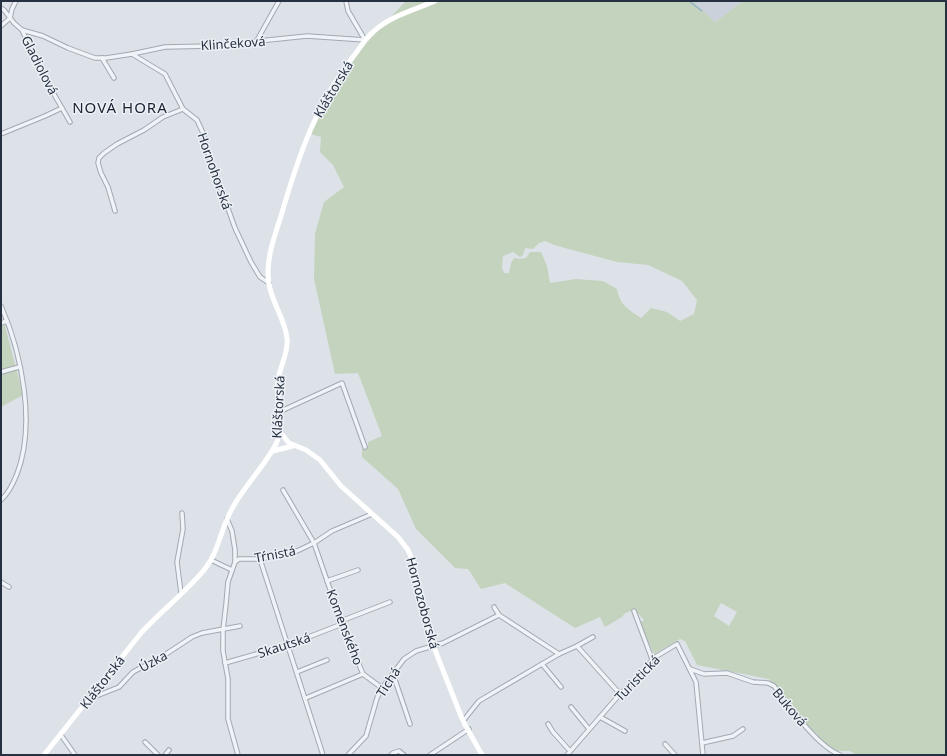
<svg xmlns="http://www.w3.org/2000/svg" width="947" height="756" font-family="'Noto Sans',sans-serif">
	<rect width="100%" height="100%" fill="#dde2e9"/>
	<polygon fill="#cbd1db" points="693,1 743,1 715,22"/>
	<g fill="#c4d3bd" fill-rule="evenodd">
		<path d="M406,1H693L715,22L743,1H946V755H871L855,754L850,751H838L828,746L821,739L816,733L809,728L769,679L697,665L685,641L680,639L654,654L640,623L644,620L635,610L625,613L622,617L605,627L600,617L575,628L505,583L481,589L468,569L455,568L416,529L398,489L362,457V449L368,447V442L382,436L358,373L335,374L314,279L315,234L324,202L344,187L333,165L320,152L321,137L311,134L324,104L353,57ZM545,241L554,245L617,262L648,265L682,281L697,300L694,314L680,321L667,312L651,308L641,318C629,310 619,304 617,289L603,281L576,279L550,283L547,266L541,252H530L526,258L520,259L514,258L511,263L509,273H504L502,268L503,256L513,252L520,257L523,255L525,248L533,249L539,243ZM721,603L737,612L729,626L714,616Z"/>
		<polygon points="1,315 5,326 23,395 1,407"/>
	</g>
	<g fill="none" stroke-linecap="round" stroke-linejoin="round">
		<polyline stroke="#94b3cd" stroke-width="1.5" points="689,1 702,11"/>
		<defs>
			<g id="street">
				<polyline points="346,1 348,11 365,40"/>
				<polyline points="1,8 4,10 14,23 22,30 43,36 68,48 95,58 106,58 132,54 165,47 212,46 307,36 365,40"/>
				<polyline points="10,18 12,9 16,1"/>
				<polyline points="1,26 10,18"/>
				<polyline points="22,30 47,82 70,122"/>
				<polyline points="256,42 279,1"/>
				<polyline points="132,54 165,74 183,109 197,120 203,133 207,150 235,228 251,262 260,277 269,283"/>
				<polyline points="102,58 114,78"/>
				<polyline points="1,134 45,116 62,108"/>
				<polyline points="115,211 108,187 101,173 98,163 99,158 104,153 117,144 144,130 163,117 183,109"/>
				<path d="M1,306C22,354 36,424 17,474C13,484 9,493 1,500"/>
				<polyline points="1,323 7,321"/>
				<polyline points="1,372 19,367"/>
				<polyline points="279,412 342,383 365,447"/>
				<polyline points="283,490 314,543 342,624 363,674 382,688"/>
				<polyline points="227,519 232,531 235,550 235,562 228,582 226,604 223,630 223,651 228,679 228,719 238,755"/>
				<polyline points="260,559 323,755"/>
				<polyline points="211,560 232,570"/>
				<polyline points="235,562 239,559 260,559 297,551 314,543 332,531 372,514"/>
				<polyline points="327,581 358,570"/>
				<polyline points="1,582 9,587"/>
				<polyline points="181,593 177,562 183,529 182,513"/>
				<polyline points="494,607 499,615"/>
				<polyline points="634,611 652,659"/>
				<polyline points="341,621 390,602"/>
				<polyline points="577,646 593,637"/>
				<polyline points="225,663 288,645 342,624"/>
				<polyline points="542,664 561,687"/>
				<path d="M690,669L704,674L727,673L753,682L768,683L774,686C789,706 817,746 840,755"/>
				<polyline points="297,672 327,660"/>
				<polyline points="393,674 410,724"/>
				<polyline points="306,698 363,674"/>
				<polyline points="89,699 119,687 133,672 163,656 192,637 202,633 240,626"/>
				<polyline points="571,707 589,729"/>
				<polyline points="600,717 625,731"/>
				<polyline points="463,721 479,701 559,654 577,646 620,694"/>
				<polyline points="548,724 553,732 570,751"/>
				<polyline points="61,735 75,755"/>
				<polyline points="145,742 158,755"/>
				<polyline points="702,743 733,736 743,729"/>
				<polyline points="665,744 675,755"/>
				<polyline points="165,755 169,750"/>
				<polyline points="348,755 366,736 377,698 382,688 404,659 416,651 443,643 499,615 559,654"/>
				<polyline points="391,755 393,753 399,751 404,755"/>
				<polyline points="430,755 469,729"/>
				<polyline points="567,755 620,694 646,671 652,659 677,644 696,682 703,755"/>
			</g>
		</defs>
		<use href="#street" stroke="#a2a9b3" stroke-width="5.5"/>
		<use href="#street" stroke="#f0f3f7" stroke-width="3.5"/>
		<g stroke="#fff" stroke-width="5">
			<polyline points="280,432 289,443 306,450 320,460 341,486 398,537 408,550 414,564 419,598 433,645 463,721 482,755"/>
			<polyline points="273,451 293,446"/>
			<path d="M44,755L141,633C161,611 186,592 204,570C219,552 221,527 233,507C245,485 264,467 276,444C285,425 275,403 278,382C279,367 289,353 287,338C285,319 272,303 269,284C265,261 274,238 281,216C298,157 317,101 356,53C361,46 366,38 373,32C390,16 414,10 435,1"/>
		</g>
	</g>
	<g text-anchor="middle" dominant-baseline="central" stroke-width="3" stroke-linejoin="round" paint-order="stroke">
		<g font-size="13" fill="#253141" stroke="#edf1f6">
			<text transform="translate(233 43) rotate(-4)">Klinčeková</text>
			<text transform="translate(40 65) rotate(63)">Gladiolová</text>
			<text transform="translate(333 89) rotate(-59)">Kláštorská</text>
			<text transform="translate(215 171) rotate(71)">Hornohorská</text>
			<text transform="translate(278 407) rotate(-87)">Kláštorská</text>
			<text transform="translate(275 554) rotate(-11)">Tŕnistá</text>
			<text transform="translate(423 603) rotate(75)">Hornozoborská</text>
			<text transform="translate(345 627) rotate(69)">Komenského</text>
			<text transform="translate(284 645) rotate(-18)">Skautská</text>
			<text transform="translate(153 661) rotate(-29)">Úzka</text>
			<text transform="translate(637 678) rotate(-46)">Turistická</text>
			<text transform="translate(102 682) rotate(-52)">Kláštorská</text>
			<text transform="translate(388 682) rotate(-57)">Tichá</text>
			<text transform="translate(790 707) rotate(50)">Buková</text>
		</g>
		<g font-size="15" letter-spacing="1" fill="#182231" stroke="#edf1f6">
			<text x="120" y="107">NOVÁ HORA</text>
		</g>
	</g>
	<rect width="947" height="756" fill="none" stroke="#253141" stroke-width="4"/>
</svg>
